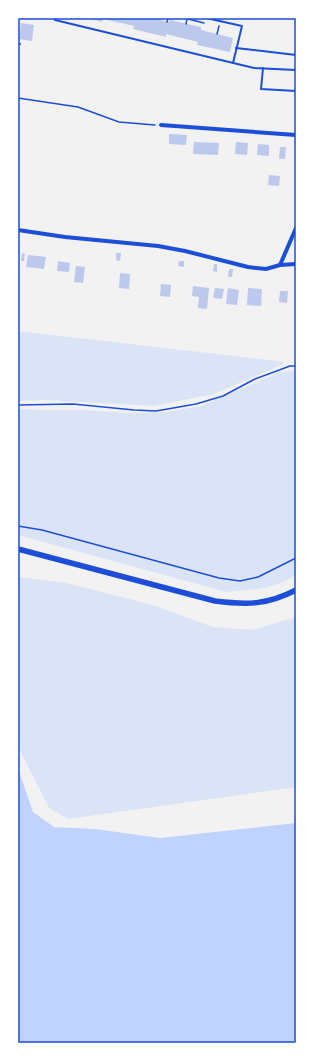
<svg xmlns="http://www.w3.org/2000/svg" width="314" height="1061" font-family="Literata,serif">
	<rect width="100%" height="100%" fill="#f2f2f2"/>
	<g fill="#dbe4f7">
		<polygon points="18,331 286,362 281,365 214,394 154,406 45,400 18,401"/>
		<path d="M296,370V575C276,589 250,590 226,592L18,535V409L49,410H83L129,413L166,412L201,406L280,372Z"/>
		<polygon points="18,577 66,583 153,605 213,627 252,630 296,617 296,788 282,789 68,819 49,808 18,747"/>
	</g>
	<polygon fill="#bfd3fe" points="18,768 33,812 54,827 95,829 160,838 296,823 296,1043 18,1043"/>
	<g fill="#bdc9ec">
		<polygon points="88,18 151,18 169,22 170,20 201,27 201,30 233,38 230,52 197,45 198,42 166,34 166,37 133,29 134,26 103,19 102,22"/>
		<polygon points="21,23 34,25 32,41 19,39"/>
		<polygon points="169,134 187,135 186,145 169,144"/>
		<polygon points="194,142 219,143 218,155 193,154"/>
		<polygon points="236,142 248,143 247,155 235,154"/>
		<polygon points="258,144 269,145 269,156 257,155"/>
		<polygon points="280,147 286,147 285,159 279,159"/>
		<polygon points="269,175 280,176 279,186 268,185"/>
		<polygon points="22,253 25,254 24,261 21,261"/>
		<polygon points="116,253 121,253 120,261 116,260"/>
		<polygon points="28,255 46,257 44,269 26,267"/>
		<polygon points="58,261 70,263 69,272 57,271"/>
		<polygon points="179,261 184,261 184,267 178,266"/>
		<polygon points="214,264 217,264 217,272 213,271"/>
		<polygon points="76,266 85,267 83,283 74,282"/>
		<polygon points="229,269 233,269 232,277 228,277"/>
		<polygon points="120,273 130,274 129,289 119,288"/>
		<polygon points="161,284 171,285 170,297 160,296"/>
		<polygon points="193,286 209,288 207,309 198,308 199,297 192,296"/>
		<polygon points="215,288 224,289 222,299 213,298"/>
		<polygon points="228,288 239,290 237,305 226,304"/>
		<polygon points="248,288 262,289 261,306 247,305"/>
		<polygon points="280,291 288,291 287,303 279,302"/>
	</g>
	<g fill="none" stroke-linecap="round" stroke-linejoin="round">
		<g stroke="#1d4ed8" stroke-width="1.5">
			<polyline points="184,18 204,23"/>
			<polyline points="167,22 168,18"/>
			<polyline points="186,24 187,19"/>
			<polyline points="217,34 219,26"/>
			<polyline points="18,98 78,107 119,122 155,125"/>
			<polyline points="18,405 73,404 134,410 156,411 196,404 223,396 255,379 290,366 296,366"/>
			<polyline points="18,526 42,530 219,578 240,581 258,577 296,558"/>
		</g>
		<g stroke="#1d4ed8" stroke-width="2">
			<polyline points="56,18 55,20 254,68 296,70"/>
			<polyline points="206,18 242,26 233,63"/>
			<polyline points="18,44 20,44"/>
			<polyline points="236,48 296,55"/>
			<polyline points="263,68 261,89 296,91"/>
		</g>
		<g stroke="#1d4ed8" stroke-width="4">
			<polyline points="161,125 296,135"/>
			<polyline points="18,230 65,237 158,246 185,251 248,267 266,269 280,265 296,264"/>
			<polyline points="280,265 296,228"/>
		</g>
		<path stroke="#1d4ed8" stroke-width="5.5" d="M18,549L215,601C247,605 267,605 296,590"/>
	</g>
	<rect width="314" height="1061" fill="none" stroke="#ffffff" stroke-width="38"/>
	<rect x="19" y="19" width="276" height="1023" fill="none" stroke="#1d4ed8" stroke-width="1.5"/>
</svg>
